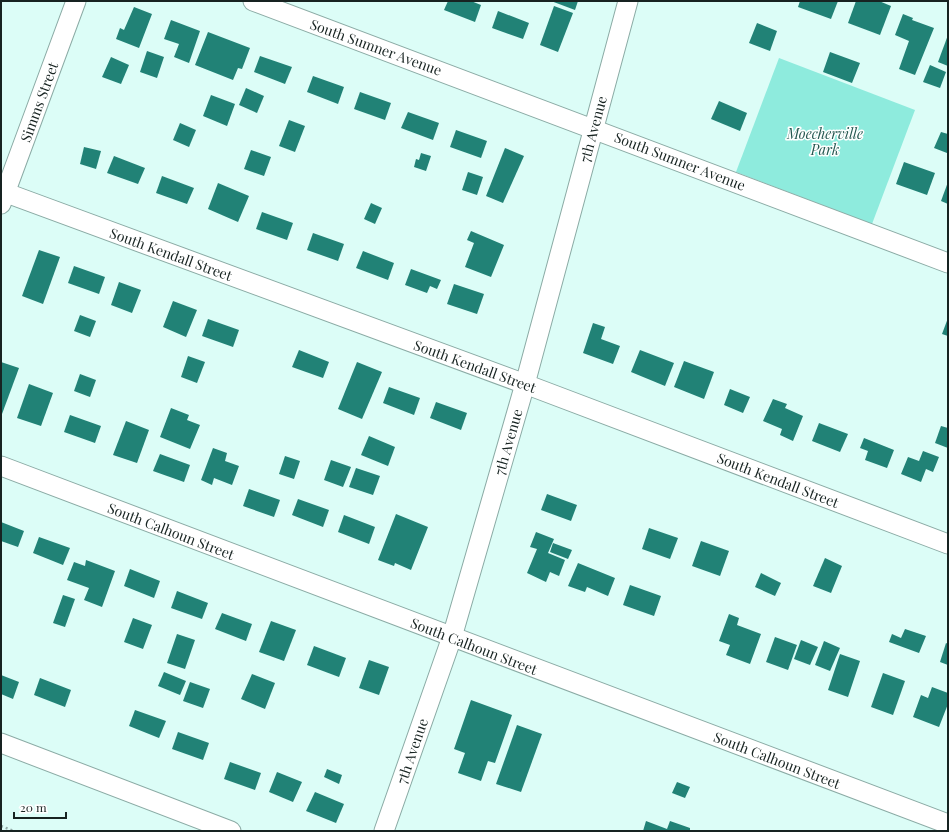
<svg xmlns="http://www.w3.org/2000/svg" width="949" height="832" font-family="'Playfair Display',serif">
	<rect width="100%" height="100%" fill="#dcfdf7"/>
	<polygon fill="#8eebdd" points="779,58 915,110 872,224 736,172"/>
	<g fill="#218276">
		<polygon points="448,1 471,1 481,5 475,22 444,10"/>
		<polygon points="551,1 578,1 575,10"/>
		<polygon points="800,1 838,1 831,19 798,7"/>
		<polygon points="856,1 879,1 891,6 880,35 848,23"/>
		<polygon points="554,6 573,13 558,52 540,45"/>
		<polygon points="134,7 152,14 139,48 116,39 120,28 124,30"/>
		<polygon points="498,11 529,23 523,39 492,28"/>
		<polygon points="903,14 913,18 912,20 934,28 915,75 899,69 909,41 895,35"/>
		<polygon points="171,20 200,31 189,63 174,57 179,44 164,39"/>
		<polygon points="757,23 777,31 770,51 749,43"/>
		<polygon points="208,32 250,48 242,69 238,68 233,80 195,65"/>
		<polygon points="948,35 948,66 938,62"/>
		<polygon points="147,51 164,57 157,78 140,72"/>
		<polygon points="830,52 860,63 852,83 823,72"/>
		<polygon points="260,56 292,67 285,84 254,72"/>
		<polygon points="111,57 129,65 121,84 102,77"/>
		<polygon points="930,65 946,72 940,88 923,82"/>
		<polygon points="313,76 344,87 338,104 307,92"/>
		<polygon points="246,88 264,96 257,113 239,105"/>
		<polygon points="360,92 391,103 385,120 354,109"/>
		<polygon points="211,95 235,104 227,126 203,116"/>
		<polygon points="719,101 747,113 740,131 711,119"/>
		<polygon points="408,112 439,123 433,140 401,128"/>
		<polygon points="289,120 305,126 295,152 279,146"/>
		<polygon points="180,123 196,130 189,147 173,140"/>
		<polygon points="456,130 487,141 481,158 450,147"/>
		<polygon points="941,132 948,134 947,153 934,148"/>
		<polygon points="84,147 101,151 96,169 80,164"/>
		<polygon points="505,148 524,156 503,203 486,196"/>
		<polygon points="251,150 271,157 264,176 244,169"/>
		<polygon points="421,153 431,156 426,171 414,167 416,159 419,160"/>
		<polygon points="114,156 145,168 138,184 107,173"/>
		<polygon points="904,162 935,173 927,195 896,184"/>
		<polygon points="468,172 483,177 477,195 462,190"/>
		<polygon points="162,176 194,188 187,204 156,193"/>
		<polygon points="948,182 948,204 941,201"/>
		<polygon points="218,183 249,196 238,222 208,209"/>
		<polygon points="371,203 382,208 375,224 364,219"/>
		<polygon points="262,212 293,223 287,240 256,229"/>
		<polygon points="471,231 504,245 491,277 465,267 474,243 467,240"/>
		<polygon points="313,233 344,244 338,261 307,250"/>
		<polygon points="39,250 60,257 43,304 22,296"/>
		<polygon points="363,251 394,263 388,280 356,268"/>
		<polygon points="74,266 105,277 99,294 68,283"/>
		<polygon points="411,269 441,280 437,289 430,286 427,293 405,285"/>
		<polygon points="119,282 141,290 132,313 111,305"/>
		<polygon points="454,284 484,294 477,314 447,304"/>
		<polygon points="173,301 197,310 186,337 163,327"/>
		<polygon points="80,315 96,321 90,337 74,331"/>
		<polygon points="948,318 948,336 942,334"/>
		<polygon points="208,319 239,330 233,347 202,336"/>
		<polygon points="593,323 605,327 601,339 620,346 613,364 583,353"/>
		<polygon points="299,350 329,362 323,378 292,367"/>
		<polygon points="640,350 674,363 665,386 631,372"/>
		<polygon points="188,356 205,362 197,383 181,377"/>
		<polygon points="684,361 714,372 704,399 674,387"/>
		<polygon points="1,362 19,368 2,414 1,413"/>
		<polygon points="357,362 382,372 362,419 338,409"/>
		<polygon points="80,374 96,380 90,397 74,391"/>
		<polygon points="29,384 53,393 41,426 17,418"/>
		<polygon points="389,387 420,398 414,415 383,403"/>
		<polygon points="730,389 750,397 743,413 724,405"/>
		<polygon points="773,399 787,404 785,408 803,416 793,441 780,435 782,429 763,421"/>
		<polygon points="436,402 467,413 461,430 430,418"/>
		<polygon points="171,408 189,415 187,420 200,425 190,449 160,437"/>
		<polygon points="70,415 101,426 95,443 64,432"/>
		<polygon points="126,421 149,430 137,463 113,455"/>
		<polygon points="819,423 848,434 840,452 812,441"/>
		<polygon points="941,426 948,428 948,448 935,443"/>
		<polygon points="369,436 395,447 388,466 361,455"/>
		<polygon points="864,438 894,450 887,468 865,460 868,451 860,448"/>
		<polygon points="213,448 227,453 225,461 239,466 232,485 214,478 212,485 201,480"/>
		<polygon points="923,451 939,457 933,472 926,469 921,482 901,474 908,457 919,461"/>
		<polygon points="160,454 190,465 184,482 153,471"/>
		<polygon points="285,456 300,461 294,479 279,474"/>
		<polygon points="331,460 351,467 343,487 324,480"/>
		<polygon points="356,468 380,476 373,495 349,487"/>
		<polygon points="249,489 280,500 274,517 243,506"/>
		<polygon points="547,494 577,505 571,521 541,510"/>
		<polygon points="298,499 329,510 323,527 292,515"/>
		<polygon points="396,514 428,527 411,570 395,563 394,566 378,560"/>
		<polygon points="344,515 375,527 369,544 338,532"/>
		<polygon points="1,522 24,531 18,547 1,541"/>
		<polygon points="649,528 678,538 670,559 642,549"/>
		<polygon points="536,532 554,539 548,553 565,560 559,576 550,572 546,582 527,573 537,549 530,547"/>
		<polygon points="39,537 70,548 63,565 33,553"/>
		<polygon points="701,541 729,551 720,576 692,566"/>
		<polygon points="553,543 572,550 568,559 550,552"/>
		<polygon points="825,558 842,566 831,593 813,586"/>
		<polygon points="86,560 115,571 102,607 84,600 89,588 67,580 74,562 85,566"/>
		<polygon points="578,563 615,578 608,596 587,587 585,592 568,586"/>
		<polygon points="130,569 160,581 154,598 124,586"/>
		<polygon points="761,573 781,583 775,596 755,587"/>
		<polygon points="630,585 661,596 654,616 623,605"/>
		<polygon points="177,591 208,603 202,619 171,608"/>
		<polygon points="63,595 75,599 65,627 53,623"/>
		<polygon points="222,613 252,624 246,641 215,629"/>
		<polygon points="729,614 739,618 737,625 761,634 750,664 726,655 730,645 719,641"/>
		<polygon points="133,618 152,625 143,649 124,642"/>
		<polygon points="271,621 296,630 284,661 259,652"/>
		<polygon points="905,629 926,636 919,653 889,642 892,634 901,638"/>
		<polygon points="177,634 195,640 185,669 167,663"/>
		<polygon points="775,637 797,645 788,670 766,662"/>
		<polygon points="801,640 818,647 810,665 794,659"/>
		<polygon points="824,641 840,648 830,671 815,665"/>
		<polygon points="946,643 948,644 948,665 940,662"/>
		<polygon points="314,646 346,658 339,677 307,665"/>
		<polygon points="840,654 860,661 848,697 828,690"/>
		<polygon points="369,660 389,667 379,695 359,688"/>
		<polygon points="164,672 186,681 180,695 158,686"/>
		<polygon points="883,673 905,681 893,715 871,707"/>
		<polygon points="252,674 275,683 265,709 241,699"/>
		<polygon points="1,675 19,682 13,699 1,694"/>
		<polygon points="40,678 71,690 65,707 34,695"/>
		<polygon points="190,682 210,689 203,708 183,701"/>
		<polygon points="932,687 948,693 948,704 939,727 913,717 921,695 928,698"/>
		<polygon points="471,700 512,715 495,763 488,761 481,781 458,773 465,753 454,749"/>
		<polygon points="135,710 166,721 159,738 129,726"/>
		<polygon points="517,725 542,734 521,792 496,784"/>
		<polygon points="178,732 209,743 203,760 172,749"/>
		<polygon points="230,762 261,773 255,790 224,779"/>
		<polygon points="327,769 342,775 339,784 324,777"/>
		<polygon points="277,772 302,782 293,802 269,792"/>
		<polygon points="677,782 690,787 685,798 672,793"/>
		<polygon points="315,792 344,804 336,823 306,811"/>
		<polygon points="646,821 667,829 670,821 690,828 690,831 643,831"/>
	</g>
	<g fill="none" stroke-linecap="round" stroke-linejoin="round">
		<defs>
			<g id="street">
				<polyline points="253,1 948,263"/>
				<polyline points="1,191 525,384 948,544"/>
				<polyline points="1,204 76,1"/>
				<polyline points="1,466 948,824"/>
				<polyline points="1,743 231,831"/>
				<polyline points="384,831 452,637 525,384 628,1"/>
			</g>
		</defs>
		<use href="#street" stroke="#8baba5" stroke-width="21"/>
		<polyline stroke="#93aca8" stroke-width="2.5" stroke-dasharray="2 3" stroke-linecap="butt" points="1,826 14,831"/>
		<use href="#street" stroke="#fff" stroke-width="19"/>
	</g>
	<g text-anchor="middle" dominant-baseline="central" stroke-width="3" stroke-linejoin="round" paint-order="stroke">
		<g font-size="14" fill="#172321" stroke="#fff">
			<text transform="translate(376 47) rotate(20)">South Sumner Avenue</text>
			<text transform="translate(39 102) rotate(-70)">Simms Street</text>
			<text transform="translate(593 129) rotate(-75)">7th Avenue</text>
			<text transform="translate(680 161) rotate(21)">South Sumner Avenue</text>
			<text transform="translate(171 254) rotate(20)">South Kendall Street</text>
			<text transform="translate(475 366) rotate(20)">South Kendall Street</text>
			<text transform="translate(508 442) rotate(-74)">7th Avenue</text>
			<text transform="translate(778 480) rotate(21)">South Kendall Street</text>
			<text transform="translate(171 531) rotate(21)">South Calhoun Street</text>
			<text transform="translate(474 646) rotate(21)">South Calhoun Street</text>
			<text transform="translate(412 751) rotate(-71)">7th Avenue</text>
			<text transform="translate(777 760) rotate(21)">South Calhoun Street</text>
		</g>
		<g font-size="14" font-style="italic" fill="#255851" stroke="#fff">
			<text x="825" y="133">Moecherville<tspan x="825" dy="16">Park</tspan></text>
		</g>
	</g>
	<rect width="949" height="832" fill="none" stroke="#172321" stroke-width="4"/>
	<path d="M14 812v6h52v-6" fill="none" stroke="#172321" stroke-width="2"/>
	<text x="20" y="812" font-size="12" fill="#172321" stroke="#ffffff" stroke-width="3" paint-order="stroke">20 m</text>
</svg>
